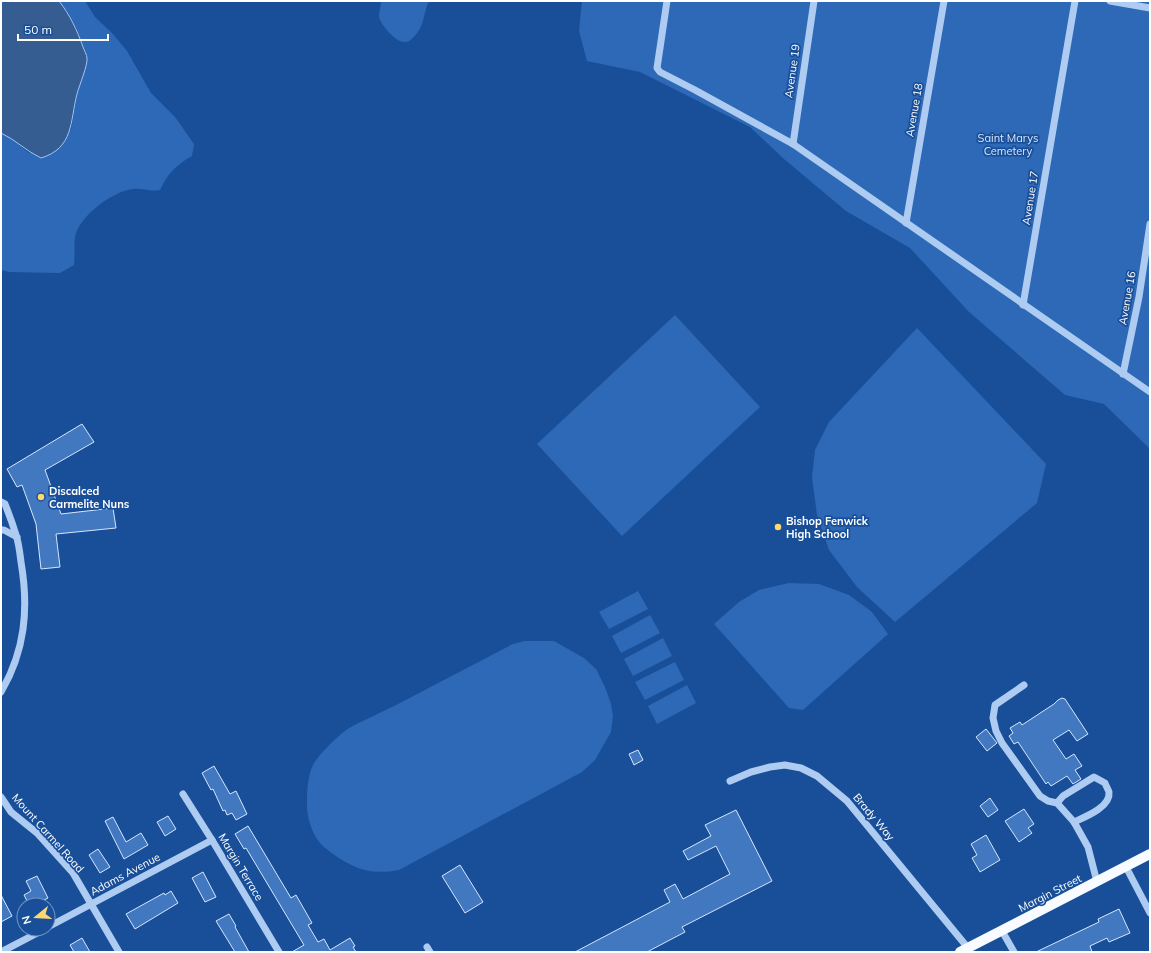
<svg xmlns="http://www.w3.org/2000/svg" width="1151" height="953" font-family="Mulish,sans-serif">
	<rect width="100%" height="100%" fill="#194f99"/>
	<g fill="#2d69b6">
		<path d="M59,1H85L95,17L112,33L127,51L151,93L175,117L194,144L192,156C175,166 169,172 160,190C150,192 143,188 133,189C113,191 79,216 75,237C74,245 75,256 74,265L60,273L9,272L1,270V133L11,138L29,153L71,130L77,95L87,58L77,30L68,13Z"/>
		<path d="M381,1H429C424,10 424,26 417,33C414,37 410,42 405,42C396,43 381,25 379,17C379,12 381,6 381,1Z"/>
		<polygon points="582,1 1150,1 1150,449 1104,404 1065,395 969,312 910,248 846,211 784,159 750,127 640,72 587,61 579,31"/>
		<polygon points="675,315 760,407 622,536 537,444"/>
		<polygon points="917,328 1046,464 1037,503 895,622 857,587 829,550 817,515 812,477 815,450 829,422"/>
		<polygon points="789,583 819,584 849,595 872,612 888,634 803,710 789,708 714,624 739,602 759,590"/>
		<polygon points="638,591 648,609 609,629 599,612"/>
		<polygon points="650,615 660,633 621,653 612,636"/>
		<polygon points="663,638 672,656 633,676 624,659"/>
		<path d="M525,641H554L584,658L596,669L605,687L611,704L613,716L611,732L595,760L582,772L399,870C367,876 349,867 324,847C312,837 306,816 307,801C307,790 308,775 313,765C318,755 337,737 346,730C363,720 383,712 400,703C438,683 475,664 513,644Z"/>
		<polygon points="675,662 684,680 645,700 635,682"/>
		<polygon points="687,685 696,703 657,724 648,706"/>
	</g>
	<path fill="#365d92" stroke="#a1c6f3" d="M1,1H59C70,15 77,30 83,47C84,50 87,55 87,58C88,65 79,86 77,94C70,121 74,148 41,158C26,151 16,140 1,133Z"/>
	<g fill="#4278c0" stroke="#d5e6fc">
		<polygon points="82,424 94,442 45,470 61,514 113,508 116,528 56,534 60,567 41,569 36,524 22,485 17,487 7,469"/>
		<polygon points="1062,698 1065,699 1088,734 1077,741 1069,730 1053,740 1066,759 1074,754 1082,766 1075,770 1081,779 1073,784 1067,776 1051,786 1048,782 1046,784 1018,742 1014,744 1009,736 1013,733 1010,728 1020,722 1022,725 1054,704 1058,700"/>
		<polygon points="986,729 997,743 987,751 976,737"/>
		<polygon points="638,750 643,760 634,765 629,754"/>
		<polygon points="214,766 230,794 236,791 247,814 236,820 232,813 227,815 225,810 223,811 213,789 211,790 202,773"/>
		<polygon points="990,798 998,810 988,817 980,806"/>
		<polygon points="1024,809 1034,824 1028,828 1032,833 1019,842 1005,821"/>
		<polygon points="736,810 772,881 682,927 685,932 647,952 575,952 670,902 664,890 675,884 683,899 730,874 716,846 688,860 683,851 711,836 705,825"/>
		<polygon points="168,816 176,829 165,836 157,822"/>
		<polygon points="113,817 126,842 141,833 148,845 124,859 105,821"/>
		<polygon points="248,826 291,898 296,895 312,923 308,925 318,942 324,939 330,950 350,938 355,946 353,947 356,952 292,952 304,945 246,848 244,849 235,834"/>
		<polygon points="986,835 1000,860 980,872 972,858 977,855 971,844"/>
		<polygon points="98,849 110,867 100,873 89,855"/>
		<polygon points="460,865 483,902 465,913 442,876"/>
		<polygon points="203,872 216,897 205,902 192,878"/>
		<polygon points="37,876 48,898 34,905 29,905 24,895 31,891 26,881"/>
		<polygon points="171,891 178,903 135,929 126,914 164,893 165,895"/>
		<polygon points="1,895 12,916 1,922"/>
		<polygon points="1119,909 1130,933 1109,942 1107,938 1090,946 1092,952 1036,952 1099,922 1098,919"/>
		<polygon points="229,914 236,926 235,927 249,952 235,952 216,921"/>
		<polygon points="82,938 90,952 74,952 70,945"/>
	</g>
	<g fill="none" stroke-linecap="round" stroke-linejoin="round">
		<g stroke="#aecbf1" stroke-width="7">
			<polyline points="667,1 657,68 660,72 695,90 793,144 1150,392"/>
			<polyline points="1110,1 1150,8"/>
			<polyline points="793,144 814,1"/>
			<polyline points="906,223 944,1"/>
			<polyline points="1023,305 1075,1"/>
			<polyline points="1123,374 1139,297 1150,224"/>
			<path d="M1,502L5,504C9,514 13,525 16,535C19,544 20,554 21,562C29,609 25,651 1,692"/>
			<polyline points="1,530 4,530 17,537"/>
			<polyline points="1024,685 995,705 993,718 996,731 1002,743 1040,796 1048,801 1057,803 1074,822 1088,847 1097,882"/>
			<polyline points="730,781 751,772 770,767 785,765 801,768 817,776 847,801 968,948"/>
			<polyline points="183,794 212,840 279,952"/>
			<polyline points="1,797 11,812 37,833 73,873 119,952"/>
			<path d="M1057,803L1063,796L1094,777L1105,783C1106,786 1108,789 1109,792C1111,807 1085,817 1074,822"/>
			<polyline points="1126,867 1150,913"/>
			<polyline points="48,927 212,840"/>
			<polyline points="1002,931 1014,952"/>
			<polyline points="427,947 430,952"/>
			<polyline points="1,952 45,929"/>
		</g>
		<polyline stroke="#f8fbff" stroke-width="10" points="960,952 1150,854"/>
	</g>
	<g fill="#ffd76e" stroke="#194f99" stroke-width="1.5">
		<circle cx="41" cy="497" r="4"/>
		<circle cx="778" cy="527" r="4"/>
	</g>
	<g text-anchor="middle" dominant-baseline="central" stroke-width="3.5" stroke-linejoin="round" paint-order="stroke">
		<g font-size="11" fill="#fff" stroke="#194f99">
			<text transform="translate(792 71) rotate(-82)">Avenue 19</text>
			<text transform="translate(914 110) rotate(-80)">Avenue 18</text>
			<text transform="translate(1030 198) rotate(-81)">Avenue 17</text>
			<text transform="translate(1127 298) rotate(-80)">Avenue 16</text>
			<text transform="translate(874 817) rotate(50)">Brady Way</text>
			<text transform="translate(48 833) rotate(48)">Mount Carmel Road</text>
			<text transform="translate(241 867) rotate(59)">Margin Terrace</text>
			<text transform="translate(125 874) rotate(-28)">Adams Avenue</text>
			<text transform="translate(1050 893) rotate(-27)">Margin Street</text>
		</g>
		<g font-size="11" fill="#d5e6fc" stroke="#194f99">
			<text x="1008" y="138">Saint Marys<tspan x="1008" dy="13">Cemetery</tspan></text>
		</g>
		<g font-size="11" font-weight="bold" fill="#fff" stroke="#194f99" text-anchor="start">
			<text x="49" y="491">Discalced<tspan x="49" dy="13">Carmelite Nuns</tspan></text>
			<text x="786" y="521">Bishop Fenwick<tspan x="786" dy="13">High School</tspan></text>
		</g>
	</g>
	<rect width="1151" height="953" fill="none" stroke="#ffffff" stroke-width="4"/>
	<g transform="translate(36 917) rotate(252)"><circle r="19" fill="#194f99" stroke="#7595c2"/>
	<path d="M0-3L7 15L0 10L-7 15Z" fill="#ffd76e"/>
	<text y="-6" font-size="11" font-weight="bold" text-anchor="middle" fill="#ffffff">N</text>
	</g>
	<path d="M18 34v6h90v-6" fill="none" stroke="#ffffff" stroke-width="2"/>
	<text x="24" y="34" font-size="12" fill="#ffffff" stroke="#194f99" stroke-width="3" paint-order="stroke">50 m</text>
</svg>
